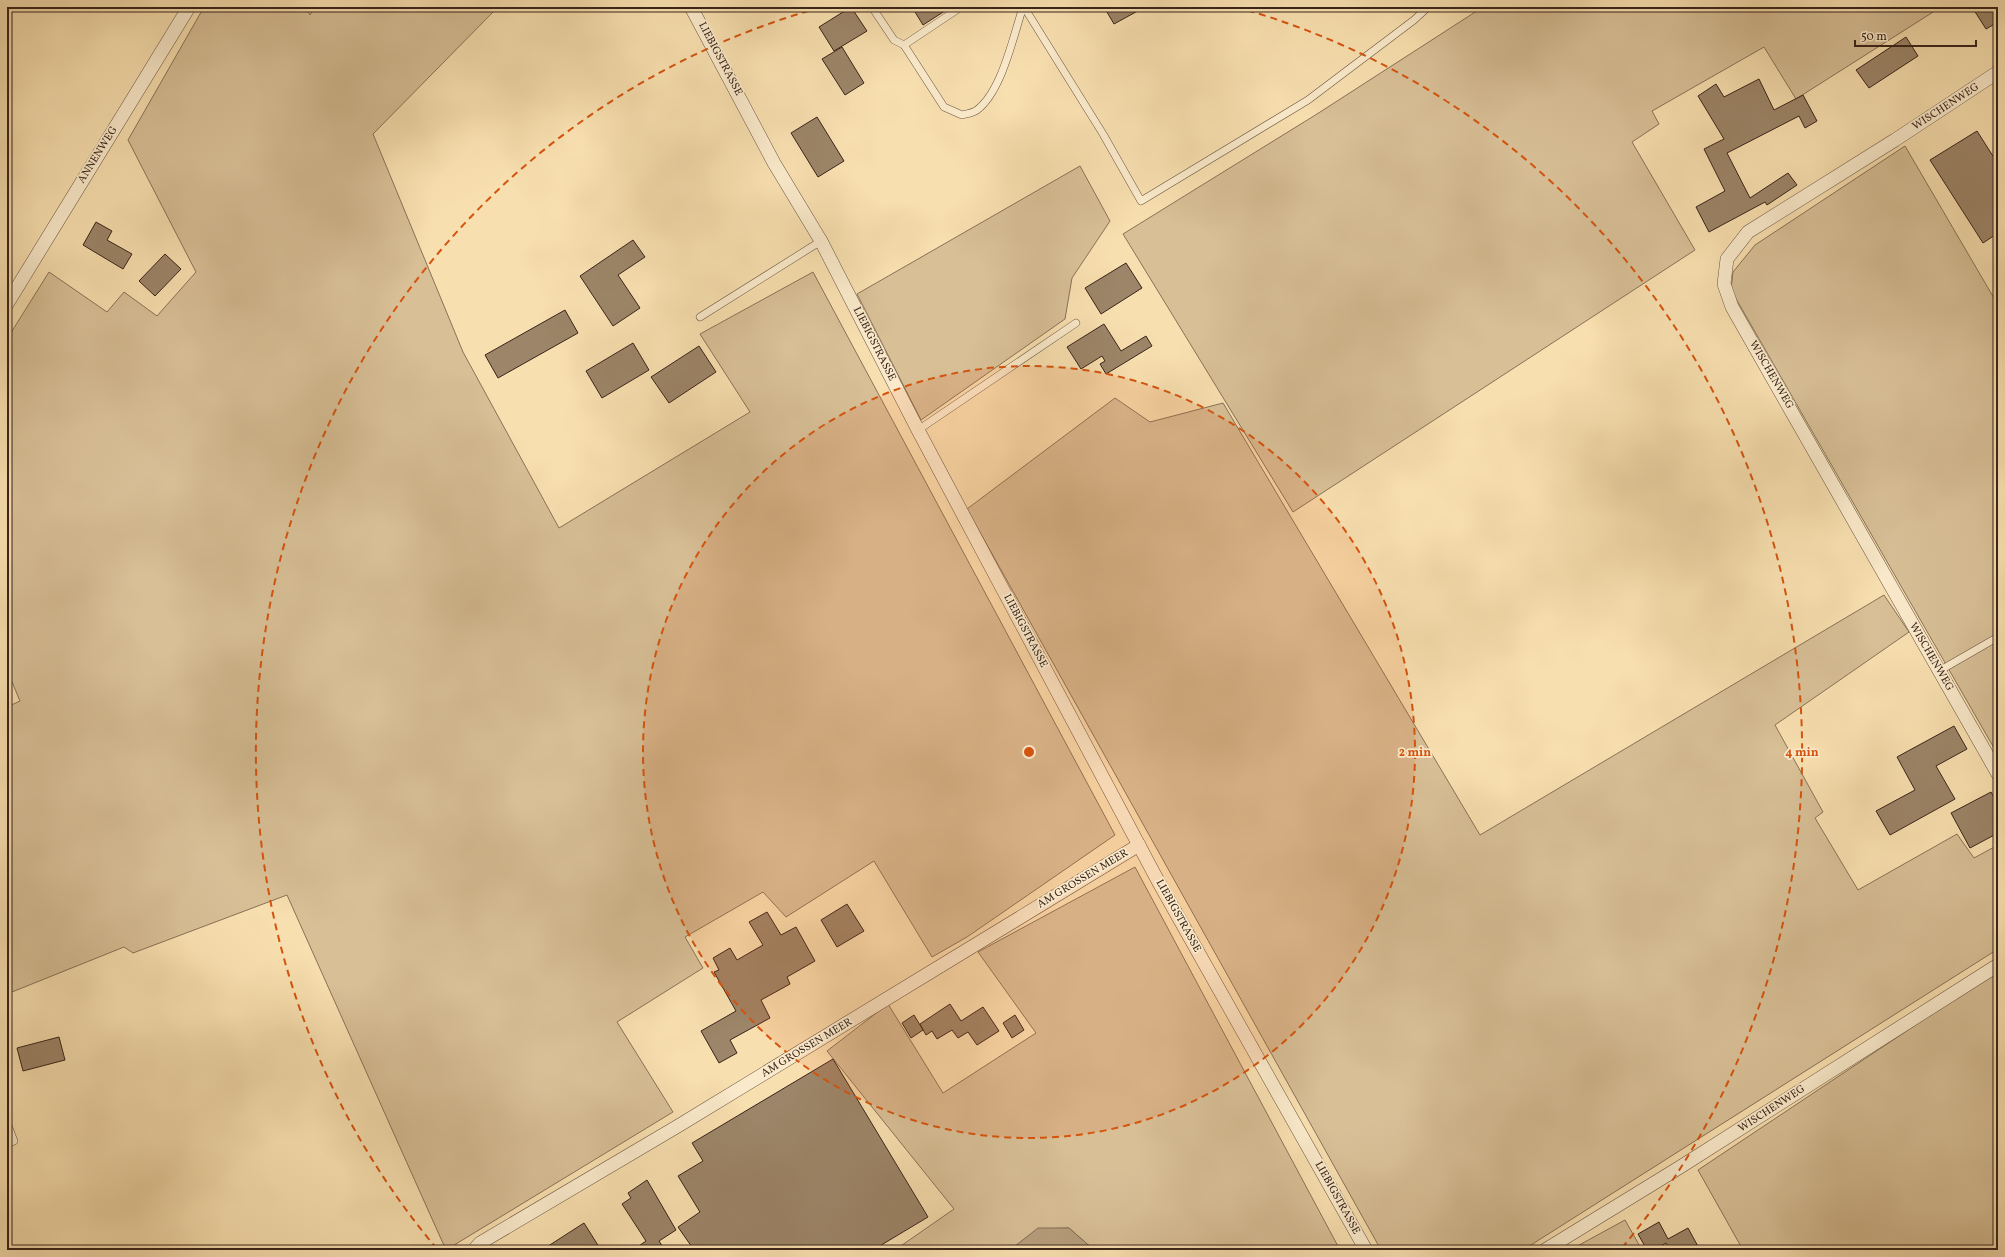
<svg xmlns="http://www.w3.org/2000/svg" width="2005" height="1257" font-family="Vollkorn,serif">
	<rect width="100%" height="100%" fill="#f8dfaf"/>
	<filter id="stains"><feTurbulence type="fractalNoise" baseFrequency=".005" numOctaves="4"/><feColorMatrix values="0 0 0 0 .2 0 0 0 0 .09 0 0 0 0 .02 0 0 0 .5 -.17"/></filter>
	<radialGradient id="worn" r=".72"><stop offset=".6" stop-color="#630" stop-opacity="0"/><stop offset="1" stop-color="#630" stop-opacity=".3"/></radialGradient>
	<g fill="#d8bf96" stroke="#887258">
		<polygon points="204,7 306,7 310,15 315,7 498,7 373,134 463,352 559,528 750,412 700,334 813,272 1115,835 967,937 932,957 874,861 786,917 763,892 685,937 703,968 617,1022 673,1112 446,1250 287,895 133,953 124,947 7,994 7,707 20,701 7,670 7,339 49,272 107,312 124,292 157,316 196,272 128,140"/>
		<polygon points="1483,7 1941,7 1796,99 1764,47 1652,111 1659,124 1632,142 1695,250 1293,512 1123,234 1317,114"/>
		<polygon points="1905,146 1998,305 1998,755 1731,290 1733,272 1755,245"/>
		<polygon points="1080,166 1110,221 1072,278 1065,319 921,420 857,294"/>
		<polygon points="1115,398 1150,422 1223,403 1480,835 1884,595 1909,632 1775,725 1823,812 1815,818 1858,890 1957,834 1974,858 1998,845 1998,949 1523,1250 1381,1250 967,509"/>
		<polygon points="1135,867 1340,1250 1116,1250 1112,1248 1094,1250 1069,1228 1038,1229 1010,1250 895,1250 954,1209 827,1051 888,1004 943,1093 1036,1033 978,952"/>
		<polygon points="1998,970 1998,1250 1743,1250 1698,1170"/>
		<polygon points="1625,1220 1642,1250 1570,1250"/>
	</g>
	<polygon fill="#b79f7d" stroke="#856e56" points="1038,1228 1069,1228 1094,1250 1010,1250"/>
	<g fill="#9c8568" stroke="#39241b">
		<polygon points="851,7 867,31 834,51 819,27"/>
		<polygon points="912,7 951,7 923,25"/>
		<polygon points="1104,7 1145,7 1114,24"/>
		<polygon points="1972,7 1998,7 1998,22 1986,29"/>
		<polygon points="1906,37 1918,56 1869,88 1856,70"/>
		<polygon points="842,47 864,83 845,95 822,59"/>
		<polygon points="1759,79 1774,110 1803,95 1817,121 1805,128 1799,116 1727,153 1750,198 1788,173 1797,185 1767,205 1765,202 1709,232 1696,207 1725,191 1704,149 1724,139 1698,96 1716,84 1724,97"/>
		<polygon points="817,117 844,161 818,177 791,133"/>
		<polygon points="1977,131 1998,164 1998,233 1983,243 1930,160"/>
		<polygon points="96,222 112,231 107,240 132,254 123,269 83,245"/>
		<polygon points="633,240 645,257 618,275 640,308 613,326 580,276"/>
		<polygon points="165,254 181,269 155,296 139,281"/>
		<polygon points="1126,263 1142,288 1101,314 1085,288"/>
		<polygon points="565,310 578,333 498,378 485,355"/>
		<polygon points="1104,324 1121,351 1146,336 1152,346 1106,374 1100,364 1105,361 1102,356 1081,369 1067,347"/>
		<polygon points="633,343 649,370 602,398 586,371"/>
		<polygon points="699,346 716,372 669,403 651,377"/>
		<polygon points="1954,726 1967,749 1936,766 1955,799 1890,835 1876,811 1915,790 1897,757"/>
		<polygon points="1991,792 1998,805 1998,833 1970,848 1951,813"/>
		<polygon points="847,904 864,931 837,947 821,920"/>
		<polygon points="767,912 781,935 796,927 815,961 787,977 790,984 761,1000 770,1018 730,1040 737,1053 719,1063 701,1031 736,1011 714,972 719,970 713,958 730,948 737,960 763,945 749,922"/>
		<polygon points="950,1004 961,1021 983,1007 999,1031 977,1045 968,1032 958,1038 952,1030 937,1039 932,1031 926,1035 920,1024"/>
		<polygon points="914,1015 923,1030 911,1038 902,1023"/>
		<polygon points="1015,1015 1024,1030 1012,1038 1003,1023"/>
		<polygon points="59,1037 65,1060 23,1071 17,1048"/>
		<polygon points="833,1059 928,1217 873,1250 694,1250 678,1227 700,1212 678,1176 703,1161 692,1143"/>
		<polygon points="647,1180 676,1230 659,1241 665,1250 633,1250 646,1241 622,1204 631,1198 628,1193"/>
		<polygon points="1659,1222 1668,1239 1688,1228 1700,1250 1670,1250 1666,1243 1654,1250 1647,1250 1638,1234"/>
		<polygon points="584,1223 601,1250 542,1250"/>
	</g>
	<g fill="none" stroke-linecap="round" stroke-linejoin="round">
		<defs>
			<g id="service">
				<polyline points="872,7 894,40 904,45 961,7"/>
				<polyline points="1024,7 1103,134 1141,201 1308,100 1414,20 1428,7"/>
				<path d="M904,45L944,107L962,115C966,114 973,113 977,110C1002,91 1013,37 1023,7"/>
				<polyline points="700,317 821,241"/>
				<polyline points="918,430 1076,323"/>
				<polyline points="1939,671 1998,637"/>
				<polyline points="7,1123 14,1141 7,1144"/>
			</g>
			<g id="minor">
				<polyline points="691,7 774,163 821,241 918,430 1158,881 1366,1250"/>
				<polyline points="1998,72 1895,140 1748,232 1727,259 1724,284 1732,307 1998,774"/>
				<polyline points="7,304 189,7"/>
				<polyline points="474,1250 480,1243 678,1126 1139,845"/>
				<polyline points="1545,1250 1677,1169 1998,965"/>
			</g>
		</defs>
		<use href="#service" stroke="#695340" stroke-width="8"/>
		<use href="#minor" stroke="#695340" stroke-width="14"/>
		<use href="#service" stroke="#faeacb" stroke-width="7"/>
		<use href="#minor" stroke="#faeacb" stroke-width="13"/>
	</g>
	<circle cx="1029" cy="752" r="386" fill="#d6540e" fill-opacity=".12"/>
	<g fill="none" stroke="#d6540e" stroke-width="2" stroke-dasharray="7 5">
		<circle cx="1029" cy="752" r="386"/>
		<path d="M437 1249A773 773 0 0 1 822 7M1236 7A773 773 0 0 1 1621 1249"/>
	</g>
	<g text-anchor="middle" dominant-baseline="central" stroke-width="3.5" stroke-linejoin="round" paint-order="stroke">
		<g font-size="11" fill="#39241b" stroke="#faeacb">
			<text transform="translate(720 59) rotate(62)">LIEBIGSTRASSE</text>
			<text transform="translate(1946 107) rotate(-33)">WISCHENWEG</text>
			<text transform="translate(98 155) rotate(-58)">ANNENWEG</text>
			<text transform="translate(874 344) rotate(63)">LIEBIGSTRASSE</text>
			<text transform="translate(1771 375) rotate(60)">WISCHENWEG</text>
			<text transform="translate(1025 631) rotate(62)">LIEBIGSTRASSE</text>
			<text transform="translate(1931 657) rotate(60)">WISCHENWEG</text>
			<text transform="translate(1083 879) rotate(-31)">AM GROSSEN MEER</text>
			<text transform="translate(1178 916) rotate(61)">LIEBIGSTRASSE</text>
			<text transform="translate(807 1048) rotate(-31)">AM GROSSEN MEER</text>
			<text transform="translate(1772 1109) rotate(-33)">WISCHENWEG</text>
			<text transform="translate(1337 1198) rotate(61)">LIEBIGSTRASSE</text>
		</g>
	</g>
	<circle cx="1029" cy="752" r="6" fill="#d6540e" stroke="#faeacb" stroke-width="2"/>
	<g font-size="12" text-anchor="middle" font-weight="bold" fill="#d6540e" stroke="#faeacb" stroke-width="3.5" stroke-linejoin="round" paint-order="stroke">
		<text x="1415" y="756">2 min</text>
		<text x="1802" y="756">4 min</text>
	</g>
	<rect width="2005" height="1257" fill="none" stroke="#f8dfaf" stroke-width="24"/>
	<rect x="8" y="8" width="1989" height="1241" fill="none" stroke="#39241b" stroke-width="2"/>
	<rect x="12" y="12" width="1981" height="1233" fill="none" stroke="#39241b"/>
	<path d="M1855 40v6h121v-6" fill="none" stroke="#39241b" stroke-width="2"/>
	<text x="1861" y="40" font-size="12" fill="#39241b" stroke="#faeacb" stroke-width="3" paint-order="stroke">50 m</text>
	<rect width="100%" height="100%" filter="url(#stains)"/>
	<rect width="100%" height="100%" fill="url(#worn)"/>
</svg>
